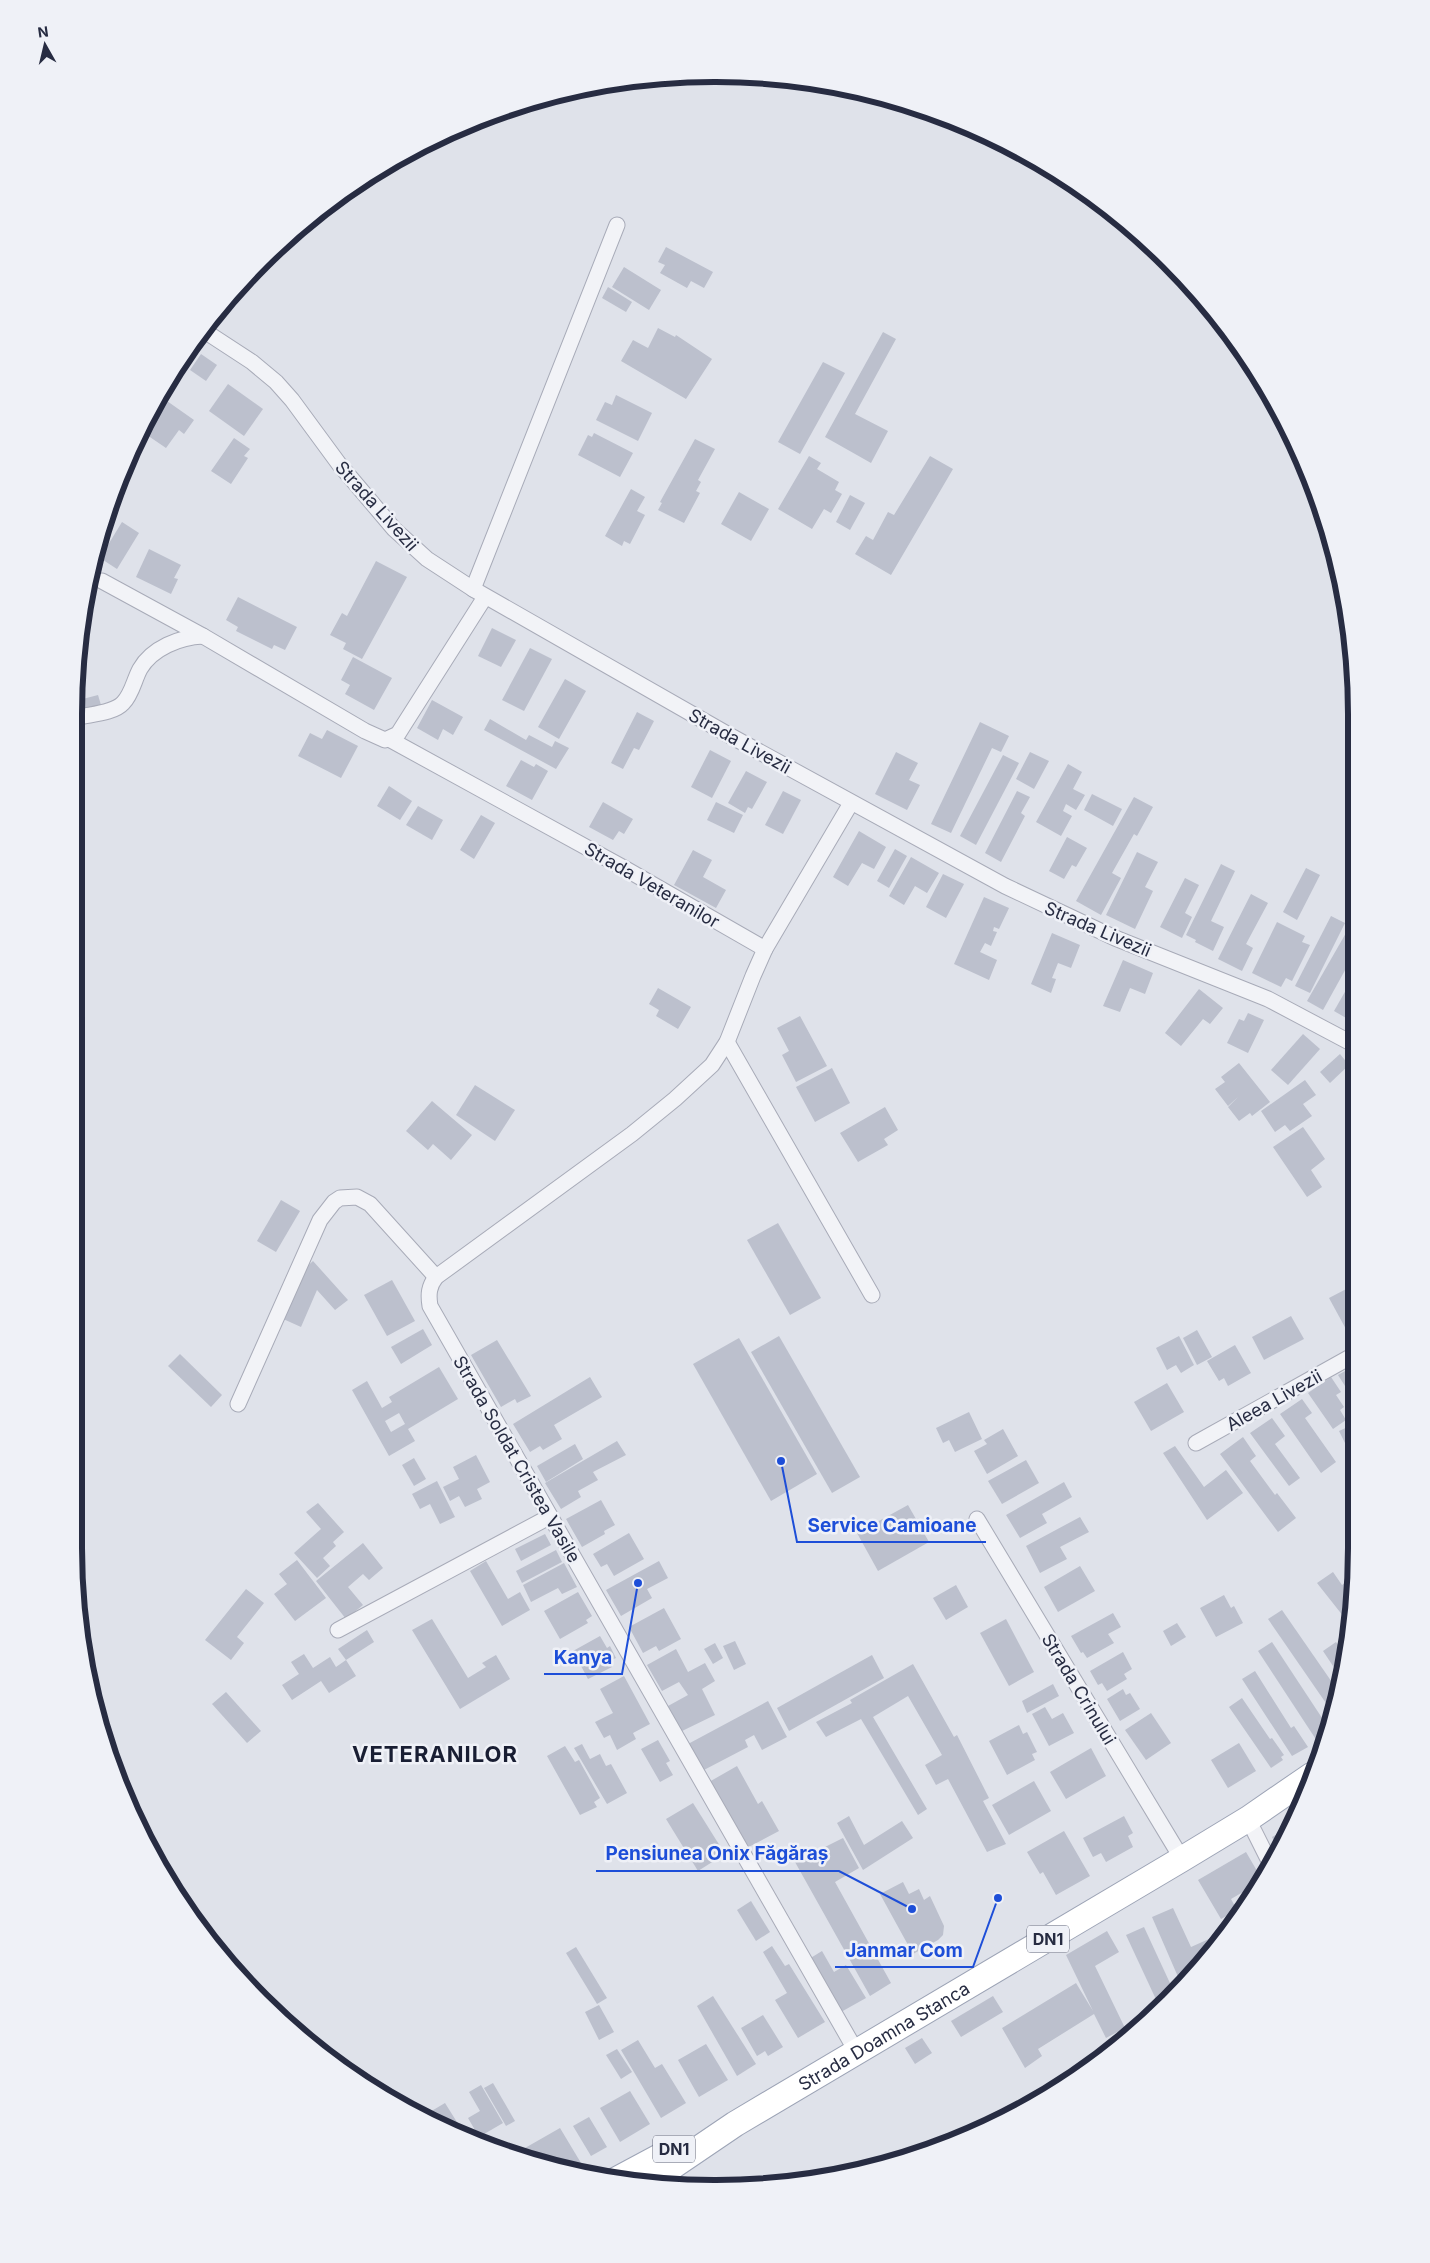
<svg xmlns="http://www.w3.org/2000/svg" width="1430" height="2263" font-family="Inter,sans-serif">
	<rect width="100%" height="100%" fill="#dfe2ea"/>
	<g fill="#bcc0cd" fill-rule="evenodd">
		<polygon points="666,247 713,272 704,288 691,281 687,288 660,273 665,265 658,262"/>
		<polygon points="624,267 661,290 649,310 612,287"/>
		<polygon points="608,287 632,302 626,312 602,298"/>
		<polygon points="658,328 675,337 676,335 712,359 686,399 621,361 633,340 648,348"/>
		<polygon points="883,332 896,339 855,414 888,431 871,463 825,437"/>
		<polygon points="201,354 217,365 206,381 190,370"/>
		<polygon points="823,362 845,373 800,454 778,442"/>
		<polygon points="228,384 263,409 244,436 209,411"/>
		<polygon points="616,395 652,413 638,441 596,420 605,402 612,405"/>
		<polygon points="167,401 194,420 184,434 179,430 166,448 144,433"/>
		<polygon points="594,433 633,453 620,477 578,455 588,435 592,437"/>
		<polygon points="234,438 250,449 244,456 248,458 231,484 211,471"/>
		<polygon points="695,439 715,449 698,480 701,482 696,491 700,493 684,523 658,510 662,503 660,502"/>
		<polygon points="809,456 821,463 817,469 839,482 835,490 842,494 831,513 824,509 812,529 778,509"/>
		<polygon points="930,456 953,469 891,575 855,554 866,536 873,540 888,512 894,515"/>
		<polygon points="631,489 645,497 637,511 645,515 630,544 624,541 622,546 605,536"/>
		<polygon points="739,492 769,509 751,541 721,524"/>
		<polygon points="850,495 865,503 850,530 836,522"/>
		<polygon points="122,522 139,533 117,569 100,558"/>
		<polygon points="149,549 181,565 174,578 178,579 171,594 136,577"/>
		<polygon points="376,561 407,577 362,659 343,649 346,643 330,635 342,613 347,616"/>
		<polygon points="238,597 297,627 285,650 274,645 272,649 236,631 238,627 226,620"/>
		<polygon points="492,628 516,640 501,667 478,656"/>
		<polygon points="530,648 552,659 524,711 502,700"/>
		<polygon points="353,657 392,678 374,710 345,694 350,685 341,680"/>
		<polygon points="565,679 586,691 559,739 538,727"/>
		<polygon points="98,695 101,705 79,711 79,700"/>
		<polygon points="432,700 463,717 453,735 443,729 438,740 417,728"/>
		<polygon points="637,712 654,721 639,750 634,748 623,769 611,763"/>
		<polygon points="490,719 526,740 529,735 552,747 555,741 569,748 556,769 484,730"/>
		<polygon points="980,722 1009,736 1001,752 992,748 951,833 931,824"/>
		<polygon points="327,730 358,746 341,778 298,756 310,733 322,739"/>
		<polygon points="710,750 731,761 712,798 691,787"/>
		<polygon points="896,752 918,763 909,780 920,785 907,810 875,794"/>
		<polygon points="1030,752 1049,761 1034,789 1016,779"/>
		<polygon points="1003,755 1019,763 976,845 960,836"/>
		<polygon points="521,760 534,767 536,764 548,771 532,800 506,786"/>
		<polygon points="1068,764 1082,772 1073,789 1085,795 1076,810 1066,804 1063,811 1072,816 1061,836 1036,822"/>
		<polygon points="746,771 767,782 752,809 748,807 745,813 728,803"/>
		<polygon points="389,786 412,801 400,820 377,806"/>
		<polygon points="783,791 801,800 783,834 765,825"/>
		<polygon points="1017,791 1030,797 1021,813 1025,816 1001,862 985,853"/>
		<polygon points="1092,794 1122,809 1113,826 1084,810"/>
		<polygon points="1134,797 1153,807 1137,836 1134,834 1112,873 1121,878 1101,915 1076,901"/>
		<polygon points="603,802 633,819 624,834 619,831 613,840 589,827"/>
		<polygon points="716,802 743,815 734,833 707,820"/>
		<polygon points="418,806 443,820 432,840 406,825"/>
		<polygon points="481,815 495,823 474,859 460,850"/>
		<polygon points="859,831 886,847 874,869 862,863 848,886 833,877"/>
		<polygon points="1067,837 1087,848 1076,867 1072,865 1064,879 1049,871"/>
		<polygon points="895,849 907,856 889,888 877,881"/>
		<polygon points="693,850 712,860 703,877 726,890 716,908 674,885"/>
		<polygon points="1137,852 1158,862 1145,887 1153,891 1135,929 1106,915"/>
		<polygon points="911,857 939,873 927,893 915,886 904,905 889,896"/>
		<polygon points="1221,864 1235,871 1211,921 1224,927 1213,951 1195,942 1196,940 1186,935"/>
		<polygon points="1306,868 1320,875 1297,920 1283,912"/>
		<polygon points="943,874 964,884 946,918 926,907"/>
		<polygon points="1185,878 1199,885 1185,913 1192,917 1182,938 1160,927"/>
		<polygon points="1251,894 1268,903 1246,944 1253,948 1242,971 1218,959"/>
		<polygon points="984,897 1009,908 999,929 994,927 993,931 997,932 991,946 985,943 980,952 997,960 989,980 954,964"/>
		<polygon points="1331,916 1345,923 1310,993 1295,986"/>
		<polygon points="1354,919 1354,954 1323,1010 1307,1001"/>
		<polygon points="1277,922 1305,936 1302,942 1310,945 1292,981 1286,978 1281,987 1252,973"/>
		<polygon points="1052,933 1080,945 1071,968 1058,963 1052,978 1056,979 1051,993 1031,984"/>
		<polygon points="1123,960 1153,973 1145,994 1130,988 1120,1012 1103,1006"/>
		<polygon points="1354,976 1354,988 1353,1022 1334,1011"/>
		<polygon points="658,988 691,1007 678,1029 656,1016 659,1010 649,1004"/>
		<polygon points="1199,989 1223,1008 1210,1024 1203,1019 1181,1046 1165,1033"/>
		<polygon points="1248,1013 1264,1020 1248,1053 1227,1043 1239,1019 1244,1021"/>
		<polygon points="800,1016 827,1066 796,1082 782,1055 789,1051 777,1028"/>
		<polygon points="1303,1034 1320,1049 1288,1085 1271,1070"/>
		<polygon points="1340,1054 1349,1065 1330,1083 1320,1072"/>
		<polygon points="1239,1063 1270,1102 1252,1116 1250,1113 1239,1121 1228,1107 1238,1097 1228,1106 1215,1089 1225,1082 1221,1077"/>
		<polygon points="832,1068 850,1103 815,1122 796,1087"/>
		<polygon points="1305,1080 1316,1095 1303,1104 1312,1116 1290,1131 1285,1125 1275,1132 1261,1111"/>
		<polygon points="475,1085 515,1110 495,1141 456,1115"/>
		<polygon points="432,1101 472,1135 451,1160 433,1144 428,1150 406,1131"/>
		<polygon points="885,1107 898,1130 884,1139 888,1145 858,1162 840,1133"/>
		<polygon points="1303,1127 1325,1159 1311,1170 1322,1187 1307,1197 1273,1147"/>
		<polygon points="281,1200 300,1211 276,1252 257,1241"/>
		<polygon points="778,1223 821,1298 790,1315 747,1240"/>
		<polygon points="313,1261 348,1300 335,1310 317,1290 301,1327 281,1318 301,1272"/>
		<polygon points="392,1280 415,1321 387,1336 364,1295"/>
		<polygon points="1352,1286 1352,1329 1347,1331 1329,1298"/>
		<polygon points="1291,1316 1304,1339 1264,1360 1252,1337"/>
		<polygon points="423,1329 432,1345 401,1364 391,1347"/>
		<polygon points="1197,1330 1212,1357 1197,1365 1183,1338"/>
		<polygon points="779,1336 860,1477 832,1493 751,1352"/>
		<polygon points="1179,1336 1194,1365 1181,1373 1176,1365 1167,1370 1156,1348"/>
		<polygon points="739,1338 817,1474 771,1501 693,1364"/>
		<polygon points="497,1340 531,1396 517,1403 515,1399 501,1407 471,1355"/>
		<polygon points="1235,1345 1251,1373 1228,1386 1224,1378 1219,1381 1207,1361"/>
		<polygon points="180,1354 222,1395 211,1407 168,1366"/>
		<path d="M439,1367L458,1399L408,1429L415,1441L389,1456L352,1390L367,1381L382,1408L392,1402L389,1397ZM399,1413L405,1424L391,1432L385,1421Z"/>
		<polygon points="1352,1367 1352,1397 1338,1375"/>
		<polygon points="590,1377 602,1397 554,1425 562,1439 543,1450 540,1446 530,1452 513,1424"/>
		<polygon points="1331,1377 1341,1392 1336,1395 1344,1407 1340,1410 1346,1420 1333,1429 1308,1393"/>
		<polygon points="1167,1383 1184,1412 1151,1431 1134,1402"/>
		<polygon points="1302,1399 1312,1413 1305,1418 1336,1462 1321,1473 1280,1414"/>
		<polygon points="969,1412 982,1439 955,1452 949,1440 943,1443 936,1428"/>
		<polygon points="1272,1418 1285,1436 1275,1444 1300,1478 1289,1486 1250,1433"/>
		<polygon points="1352,1425 1352,1445 1347,1447 1339,1431"/>
		<polygon points="1003,1429 1018,1456 987,1474 974,1451 987,1444 984,1440"/>
		<polygon points="1243,1437 1256,1456 1250,1461 1275,1495 1277,1493 1296,1518 1278,1532 1220,1454"/>
		<polygon points="617,1441 626,1455 593,1472 598,1480 578,1491 581,1497 561,1509 545,1483"/>
		<polygon points="575,1444 583,1459 546,1482 537,1466"/>
		<polygon points="1175,1446 1204,1487 1226,1470 1243,1493 1207,1520 1163,1453"/>
		<polygon points="476,1455 490,1482 477,1489 482,1499 465,1507 459,1496 450,1501 443,1487 459,1479 453,1467"/>
		<polygon points="414,1458 426,1479 414,1486 402,1465"/>
		<polygon points="1026,1460 1039,1483 1002,1504 988,1481"/>
		<polygon points="437,1481 455,1517 440,1524 430,1504 420,1509 412,1494"/>
		<polygon points="1064,1482 1072,1497 1042,1514 1047,1523 1020,1538 1006,1515"/>
		<polygon points="601,1500 615,1525 604,1531 605,1534 582,1547 566,1519"/>
		<polygon points="318,1503 344,1532 333,1542 336,1546 323,1558 330,1566 317,1578 294,1553 321,1529 306,1512"/>
		<polygon points="908,1505 929,1542 878,1571 857,1533"/>
		<polygon points="1080,1517 1089,1532 1060,1547 1067,1559 1040,1573 1026,1546"/>
		<polygon points="629,1533 644,1559 614,1576 607,1564 601,1567 593,1554"/>
		<polygon points="545,1534 551,1545 521,1561 515,1549"/>
		<polygon points="363,1543 383,1568 369,1580 363,1574 348,1587 363,1605 346,1619 316,1581"/>
		<polygon points="556,1550 562,1562 522,1583 516,1571"/>
		<polygon points="297,1560 326,1598 295,1621 274,1594 287,1584 279,1574"/>
		<polygon points="486,1561 508,1599 520,1592 530,1610 502,1626 470,1571"/>
		<polygon points="659,1561 668,1578 647,1589 652,1598 621,1616 606,1590"/>
		<polygon points="564,1563 577,1587 562,1594 558,1588 531,1602 523,1585"/>
		<polygon points="1080,1566 1095,1591 1058,1612 1044,1587"/>
		<polygon points="1333,1572 1342,1585 1351,1579 1351,1626 1317,1583"/>
		<polygon points="956,1585 968,1607 946,1620 933,1598"/>
		<polygon points="246,1589 264,1603 237,1637 244,1643 231,1660 205,1640"/>
		<polygon points="578,1592 592,1616 586,1620 588,1623 560,1639 544,1611"/>
		<polygon points="1224,1595 1231,1608 1234,1606 1243,1623 1216,1637 1200,1608"/>
		<polygon points="664,1608 681,1639 659,1651 656,1646 643,1653 629,1627"/>
		<polygon points="1282,1610 1336,1688 1330,1709 1268,1619"/>
		<polygon points="1113,1613 1121,1627 1108,1634 1114,1643 1087,1658 1083,1652 1081,1653 1071,1636"/>
		<polygon points="432,1619 468,1678 486,1667 482,1663 496,1655 510,1679 460,1709 412,1630"/>
		<polygon points="1006,1619 1034,1672 1009,1686 980,1633"/>
		<polygon points="1177,1623 1186,1637 1171,1646 1163,1631"/>
		<polygon points="367,1630 374,1642 346,1660 338,1649"/>
		<polygon points="600,1636 607,1648 610,1646 616,1658 609,1661 612,1667 588,1679 573,1651"/>
		<polygon points="735,1641 746,1664 734,1670 723,1646"/>
		<polygon points="1272,1642 1326,1724 1322,1737 1317,1741 1258,1651"/>
		<polygon points="1336,1642 1345,1654 1339,1675 1323,1651"/>
		<polygon points="715,1643 723,1658 713,1664 704,1649"/>
		<polygon points="676,1649 688,1672 705,1663 715,1681 702,1689 715,1715 680,1732 668,1706 688,1695 679,1682 662,1691 647,1665"/>
		<polygon points="1123,1652 1132,1669 1124,1674 1127,1679 1107,1691 1102,1683 1098,1685 1090,1671"/>
		<polygon points="304,1654 313,1668 330,1657 336,1667 346,1660 356,1676 329,1693 321,1681 292,1700 282,1685 299,1674 291,1662"/>
		<polygon points="872,1655 884,1678 789,1731 777,1708"/>
		<polygon points="913,1664 954,1737 957,1735 989,1798 983,1801 1006,1844 987,1852 948,1779 936,1785 925,1765 942,1755 908,1696 873,1717 927,1809 918,1815 861,1719 826,1737 816,1722 852,1703 850,1700"/>
		<polygon points="1255,1671 1291,1728 1294,1726 1308,1747 1292,1756 1242,1679"/>
		<polygon points="624,1676 650,1724 633,1733 636,1739 617,1750 610,1735 604,1738 595,1722 613,1713 600,1689"/>
		<polygon points="1053,1684 1059,1696 1027,1713 1022,1701"/>
		<polygon points="1123,1689 1126,1695 1130,1693 1140,1709 1120,1721 1107,1699"/>
		<polygon points="226,1692 261,1731 247,1743 212,1704"/>
		<polygon points="1242,1698 1270,1739 1272,1738 1284,1755 1281,1757 1283,1760 1271,1768 1229,1707"/>
		<polygon points="768,1701 787,1737 762,1750 754,1735 745,1740 748,1747 702,1771 688,1744"/>
		<polygon points="1045,1707 1052,1719 1063,1713 1074,1733 1049,1746 1032,1714"/>
		<polygon points="1151,1713 1171,1743 1146,1760 1125,1730"/>
		<polygon points="1019,1725 1023,1734 1027,1732 1037,1752 1032,1754 1035,1760 1007,1775 989,1741"/>
		<polygon points="658,1740 670,1761 666,1763 673,1775 660,1782 641,1749"/>
		<polygon points="1239,1743 1256,1771 1228,1788 1211,1760"/>
		<polygon points="582,1744 590,1759 600,1754 606,1766 611,1764 627,1793 607,1804 574,1748"/>
		<polygon points="565,1746 575,1762 579,1760 600,1798 594,1802 597,1807 580,1815 547,1756"/>
		<polygon points="1091,1748 1106,1776 1066,1799 1050,1772"/>
		<polygon points="737,1766 758,1804 762,1801 779,1831 745,1849 709,1782"/>
		<polygon points="1034,1781 1051,1811 1009,1835 992,1805"/>
		<polygon points="693,1803 725,1854 698,1871 666,1819"/>
		<polygon points="849,1816 864,1845 902,1821 913,1838 863,1870 837,1823"/>
		<polygon points="1124,1816 1133,1833 1128,1836 1133,1847 1106,1862 1101,1853 1093,1857 1083,1838"/>
		<polygon points="1287,1829 1281,1840 1277,1847 1272,1837"/>
		<polygon points="1064,1831 1090,1876 1056,1895 1043,1872 1040,1874 1027,1852"/>
		<polygon points="843,1838 859,1868 835,1882 891,1983 870,1996 795,1862"/>
		<polygon points="1246,1852 1260,1876 1255,1885 1231,1899 1237,1910 1221,1919 1198,1880"/>
		<polygon points="903,1882 909,1894 919,1889 924,1900 930,1896 944,1926 943,1935 938,1940 913,1954 880,1894"/>
		<polygon points="751,1901 770,1932 756,1941 737,1910"/>
		<polygon points="1173,1908 1191,1947 1229,1930 1224,1939 1182,1986 1152,1917"/>
		<polygon points="1144,1927 1175,1994 1160,2008 1126,1935"/>
		<polygon points="1107,1931 1119,1952 1095,1966 1125,2028 1106,2038 1094,2014 1038,2049 1042,2056 1025,2068 1002,2028 1076,1983 1093,2011 1066,1955"/>
		<polygon points="772,1946 785,1966 789,1964 825,2022 798,2038 775,2000 787,1993 763,1952"/>
		<polygon points="576,1947 607,1998 597,2004 566,1953"/>
		<polygon points="822,1951 834,1972 846,1965 866,1998 841,2012 809,1959"/>
		<polygon points="713,1996 756,2064 737,2076 697,2006"/>
		<polygon points="993,1996 1003,2012 961,2037 951,2021"/>
		<polygon points="599,2005 614,2032 599,2040 585,2012"/>
		<polygon points="763,2015 783,2047 768,2056 765,2051 757,2056 741,2028"/>
		<polygon points="922,2038 932,2053 915,2064 905,2048"/>
		<polygon points="638,2040 655,2068 662,2064 686,2103 661,2118 621,2050"/>
		<polygon points="706,2044 728,2080 699,2097 678,2060"/>
		<polygon points="617,2049 632,2072 621,2079 606,2055"/>
		<polygon points="493,2083 515,2121 506,2126 484,2088"/>
		<polygon points="481,2085 503,2123 479,2137 468,2118 480,2111 469,2092"/>
		<polygon points="630,2091 650,2124 620,2142 600,2108"/>
		<polygon points="445,2103 460,2127 454,2131 423,2116"/>
		<polygon points="589,2117 607,2147 591,2156 573,2126"/>
		<polygon points="560,2128 581,2163 568,2171 532,2161 525,2148"/>
	</g>
	<g fill="none" stroke-linecap="round" stroke-linejoin="round">
		<defs>
			<g id="minor">
				<polyline points="203,330 252,362 276,382 292,400 339,464 394,529 427,559 473,589 727,734 1005,886 1115,938 1268,999 1353,1044"/>
				<polyline points="102,581 203,636 365,731 385,740 398,734 403,726 485,597"/>
				<polyline points="473,589 617,225"/>
				<path d="M79,717C92,714 114,713 123,703C132,694 134,680 140,669C152,648 180,637 203,636"/>
				<polyline points="389,739 624,868 765,949"/>
				<path d="M851,803L765,949L753,976L727,1042L712,1065L675,1099L632,1134L436,1277C429,1286 428,1294 430,1306L856,2051"/>
				<polyline points="727,1042 872,1295"/>
				<polyline points="238,1404 320,1220 334,1202 340,1198 357,1197 370,1204 436,1277"/>
				<polyline points="1196,1443 1352,1356"/>
				<polyline points="977,1519 1182,1859"/>
				<polyline points="338,1630 549,1517"/>
				<polyline points="1248,1819 1269,1861"/>
			</g>
			<g id="primary">
				<polyline points="616,2180 672,2150"/>
				<path id="s1" d="M648,2183L735,2124L1182,1859L1248,1819L1312,1775"/>
			</g>
		</defs>
		<use href="#minor" stroke="#a8abb8" stroke-width="17"/>
		<use href="#primary" stroke="#9da4b6" stroke-width="27"/>
		<use href="#minor" stroke="#f2f3f7" stroke-width="15"/>
		<use href="#primary" stroke="#fff" stroke-width="25"/>
	</g>
	<g text-anchor="middle" dominant-baseline="central" stroke-width="5" stroke-linejoin="round" paint-order="stroke">
		<g fill="#eff1f7" stroke="#636778" stroke-width="1">
			<rect x="1027" y="1925.5" width="42" height="27" rx="4"/>
			<rect x="653" y="2135.5" width="42" height="27" rx="4"/>
		</g>
		<g font-size="16" font-weight="bold" fill="#272c42">
			<text x="1048" y="1939">DN1</text>
			<text x="674" y="2149">DN1</text>
		</g>
		<g font-size="18" fill="#272c42" stroke="#eff1f7">
			<text transform="translate(377 506) rotate(48)">Strada Livezii</text>
			<text transform="translate(740 741) rotate(29)">Strada Livezii</text>
			<text transform="translate(652 885) rotate(30)">Strada Veteranilor</text>
			<text transform="translate(1098 929) rotate(23)">Strada Livezii</text>
			<text transform="translate(1274 1400) rotate(-29)">Aleea Livezii</text>
			<text transform="translate(517 1459) rotate(60)">Strada Soldat Cristea Vasile</text>
			<text transform="translate(1079 1689) rotate(59)">Strada Crinului</text>
			<text stroke="none"><textPath href="#s1" startOffset="278">Strada Doamna Stanca</textPath></text>
		</g>
		<g font-size="22" font-weight="bold" letter-spacing="1" fill="#191e33" stroke="#eff1f7">
			<text x="435" y="1754">VETERANILOR</text>
		</g>
	</g>
	<path d="M0 0H1430V2263H0ZM714 82H716A632 632 0 0 1 1348 714V1548A632 632 0 0 1 716 2180H714A632 632 0 0 1 82 1548V714A632 632 0 0 1 714 82Z" fill="#eff1f7" fill-rule="evenodd"/>
	<path fill="none" stroke="#272c42" stroke-width="6" d="M714 82H716A632 632 0 0 1 1348 714V1548A632 632 0 0 1 716 2180H714A632 632 0 0 1 82 1548V714A632 632 0 0 1 714 82Z"/>
	<path fill="none" stroke="#1d4ed8" stroke-width="2" d="M781 1461L797 1542H986M638 1583L622 1674H544M912 1909L839 1871H596M998 1898L973 1967H835"/>
	<g fill="#1d4ed8" stroke="#eff1f7" stroke-width="2">
		<circle cx="781" cy="1461" r="5"/>
		<circle cx="638" cy="1583" r="5"/>
		<circle cx="912" cy="1909" r="5"/>
		<circle cx="998" cy="1898" r="5"/>
	</g>
	<g font-size="19" text-anchor="middle" font-weight="bold" fill="#1d4ed8" stroke="#eff1f7" stroke-width="5" stroke-linejoin="round" paint-order="stroke">
		<text x="892" y="1532">Service Camioane</text>
		<text x="583" y="1664">Kanya</text>
		<text x="717" y="1860">Pensiunea Onix Făgăraș</text>
		<text x="904" y="1957">Janmar Com</text>
	</g>
	<g transform="translate(45 45) rotate(352)" stroke="#eff1f7" stroke-width="4" paint-order="stroke">
	<path d="M0-4L9 19L0 12L-9 19Z" fill="#272c42"/>
	<text y="-8" font-size="14" font-weight="bold" text-anchor="middle" fill="#272c42">N</text>
	</g>
</svg>
